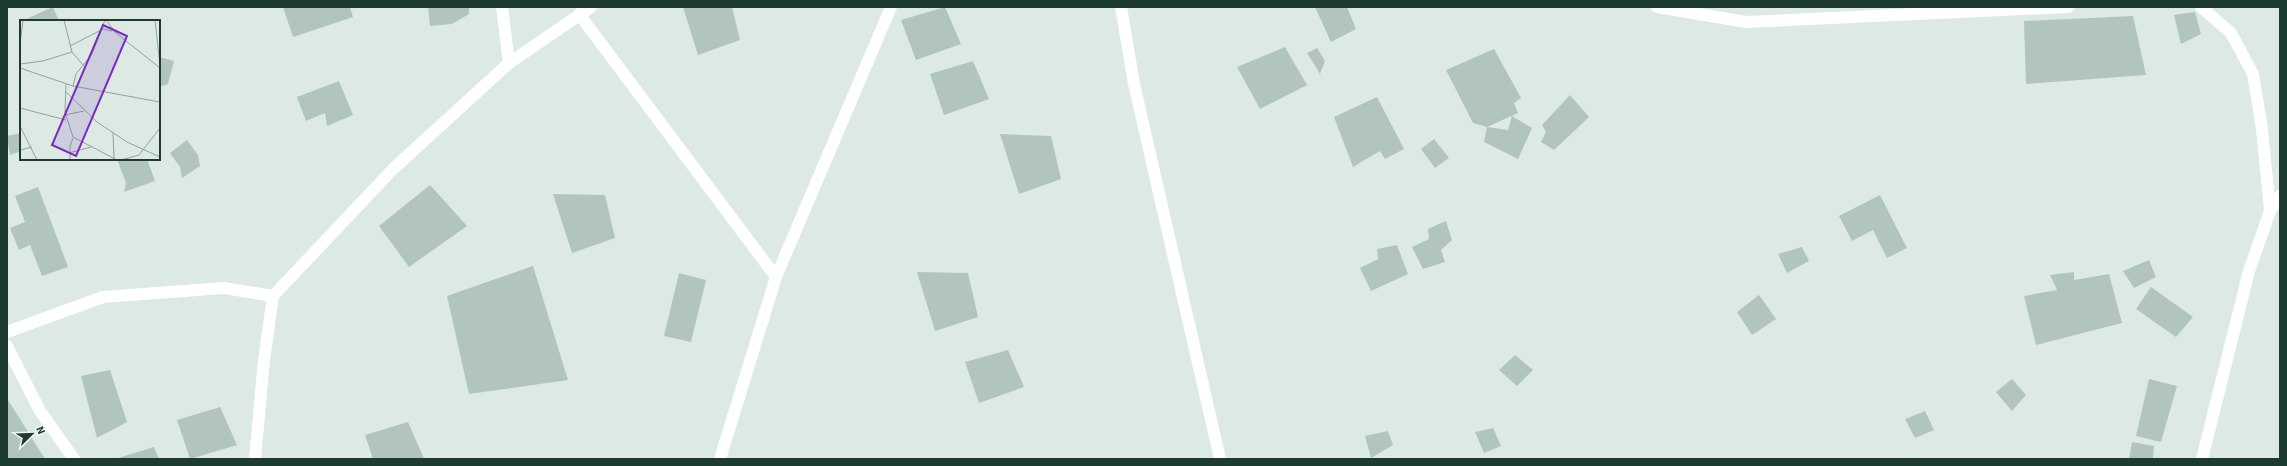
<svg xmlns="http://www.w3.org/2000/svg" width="2287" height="466" font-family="'Source Sans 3',sans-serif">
	<rect width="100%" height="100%" fill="#dceae3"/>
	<g fill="#b2c5bc">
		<polygon points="53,7 59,21 27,21 26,19"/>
		<polygon points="283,7 350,7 353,17 293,37"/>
		<polygon points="428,7 469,7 469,14 452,24 430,26"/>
		<polygon points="683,7 732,7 740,40 698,55"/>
		<polygon points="945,7 961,44 916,60 901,20"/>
		<polygon points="1315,7 1347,7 1356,29 1331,42"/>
		<polygon points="2195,12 2201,34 2181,44 2174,15"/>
		<polygon points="2133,16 2146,75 2026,84 2024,21"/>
		<polygon points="1285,47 1307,85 1260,109 1237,67"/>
		<polygon points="1317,48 1325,61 1320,74 1307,53"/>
		<polygon points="1494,49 1521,98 1514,103 1518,113 1487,127 1473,123 1446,70"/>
		<polygon points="159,57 174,61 168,84 159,87"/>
		<polygon points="973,61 989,99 944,115 930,74"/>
		<polygon points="339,81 353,115 327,126 325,113 306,121 297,97"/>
		<polygon points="1570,95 1589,117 1554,150 1541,142 1546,132 1542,125"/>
		<polygon points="1377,97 1404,149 1385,159 1380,151 1353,167 1334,117"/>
		<polygon points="1512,116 1532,128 1518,159 1484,142 1487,127 1508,130"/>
		<polygon points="21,133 21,151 10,155 7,136"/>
		<polygon points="1000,134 1051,136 1061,179 1019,194"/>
		<polygon points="1434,139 1449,158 1435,168 1421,149"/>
		<polygon points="187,140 198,155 200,166 182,178 180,167 170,153"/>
		<polygon points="117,159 147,159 155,181 124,192 126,183"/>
		<polygon points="430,185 467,226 409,267 379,226"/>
		<polygon points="38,187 68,267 42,276 30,245 19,250 10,228 25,222 15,196"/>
		<polygon points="553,194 605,195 615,238 572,253"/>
		<polygon points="1880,195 1907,248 1887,258 1873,230 1852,241 1839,216"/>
		<polygon points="1446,221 1452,240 1441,250 1445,262 1423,269 1412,247 1429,239 1428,229"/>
		<polygon points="1397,245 1408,274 1371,291 1360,268 1378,259 1377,249"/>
		<polygon points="1802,247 1809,261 1787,273 1778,254"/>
		<polygon points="2149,260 2156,277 2134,288 2123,271"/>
		<polygon points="533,266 568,380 469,394 447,296"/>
		<polygon points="917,272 968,273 978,317 935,331"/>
		<polygon points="2074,272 2074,280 2109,274 2122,323 2036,345 2024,296 2057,290 2050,275"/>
		<polygon points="679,273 706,280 691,342 664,336"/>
		<polygon points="2151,287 2193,317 2176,337 2136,309"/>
		<polygon points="1759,295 1776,319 1752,335 1737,312"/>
		<polygon points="1008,350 1024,387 979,403 965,362"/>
		<polygon points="1515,355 1533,370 1517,386 1499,370"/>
		<polygon points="110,370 127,422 97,438 81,376"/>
		<polygon points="2012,379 2026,395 2012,411 1996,392"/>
		<polygon points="2149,379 2177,386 2161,442 2136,436"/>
		<polygon points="8,400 45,459 7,459"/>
		<polygon points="220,407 237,445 190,459 177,420"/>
		<polygon points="1925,411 1934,430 1915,438 1905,419"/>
		<polygon points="408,422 424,459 373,459 365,435"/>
		<polygon points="1493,428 1501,446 1484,453 1475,432"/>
		<polygon points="1388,431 1393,445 1371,458 1365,436"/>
		<polygon points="2132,442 2154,446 2153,459 2129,459"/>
		<polygon points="154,447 159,459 115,459"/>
	</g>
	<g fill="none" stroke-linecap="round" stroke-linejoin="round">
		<g stroke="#fff" stroke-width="12">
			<polyline points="502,7 509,63"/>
			<polyline points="1657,7 1746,22 2068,7"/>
			<polyline points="2201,7 2231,33 2253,74 2262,129 2270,211"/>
			<polyline points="579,14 776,277"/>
			<polyline points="7,332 103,297 224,288 273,296"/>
			<polyline points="7,346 40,411 74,459"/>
			<polyline points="255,459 264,360 273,296 393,169 509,63 591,7"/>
			<polyline points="720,459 776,277 891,7"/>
			<polyline points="2202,459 2249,271 2270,211 2280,196"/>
		</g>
		<polyline stroke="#fff" stroke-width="12" points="1121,7 1134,84 1220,459"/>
	</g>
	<g transform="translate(20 20)">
		<rect width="140" height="140" fill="#dceae3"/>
		<path fill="none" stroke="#90a49c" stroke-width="1" d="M44,0L52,32L64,46M86,0L96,13L140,48M135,0L140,46M0,24L3,0M50,26L83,9L92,11M0,44L23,41L52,32M0,48L53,66L140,82M46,64L45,92L53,117L97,140M53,66L56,54L72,34L85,0M45,71L77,102L107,122L140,137M0,88L46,100M45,95L64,91M0,106L17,140M93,113L94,139M0,130L12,127M49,133L71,127M50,140V126L53,118M101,140L119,135L140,108"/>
		<path fill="#7b2cbf" fill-opacity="0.15" stroke="#7b2cbf" stroke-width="2" d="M83,5L107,16L56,136L32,125Z"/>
		<rect width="140" height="140" fill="none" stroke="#1d3b31" stroke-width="2"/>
	</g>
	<rect width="2287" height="466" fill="none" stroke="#1d3b31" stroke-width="16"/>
	<g transform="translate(32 434) rotate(67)" stroke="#edf7f1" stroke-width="3" paint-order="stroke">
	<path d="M0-3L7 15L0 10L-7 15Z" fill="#1d3b31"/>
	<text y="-6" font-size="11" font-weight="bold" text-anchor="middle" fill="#1d3b31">N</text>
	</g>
</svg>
